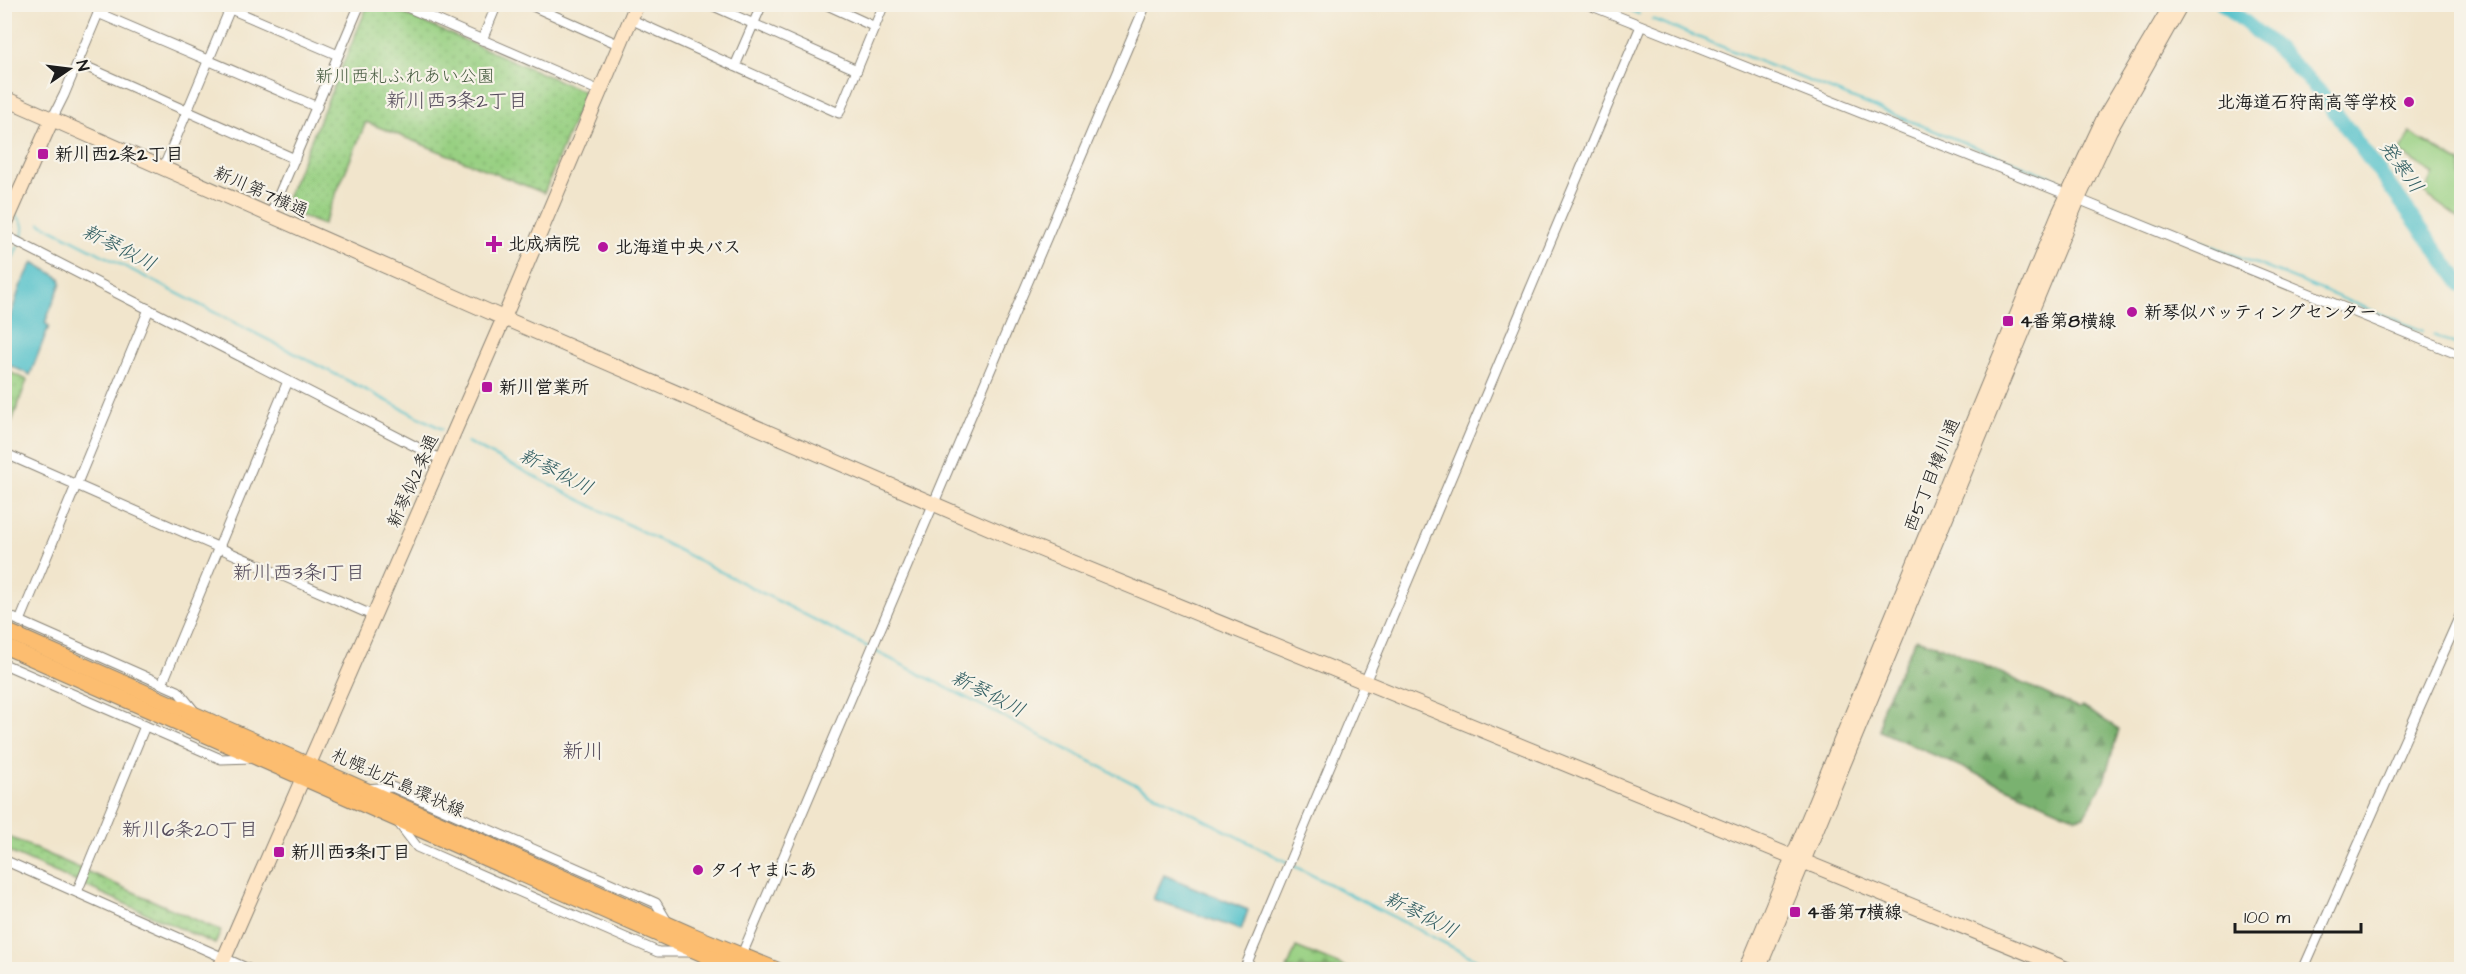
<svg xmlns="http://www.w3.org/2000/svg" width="2466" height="974" font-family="'Architects Daughter','Klee One',sans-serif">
	<defs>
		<pattern id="forest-firs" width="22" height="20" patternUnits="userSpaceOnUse" patternTransform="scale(1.5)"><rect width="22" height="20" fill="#7ab270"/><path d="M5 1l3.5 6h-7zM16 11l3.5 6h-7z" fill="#63905b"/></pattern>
		<pattern id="cemetery-stones" width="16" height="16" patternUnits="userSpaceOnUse" patternTransform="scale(1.5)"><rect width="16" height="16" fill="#98d082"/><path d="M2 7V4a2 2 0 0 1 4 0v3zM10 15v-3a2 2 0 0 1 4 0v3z" fill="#82b270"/></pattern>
		<pattern id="park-dots" width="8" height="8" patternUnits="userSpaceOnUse" patternTransform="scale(1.5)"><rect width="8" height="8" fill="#98d082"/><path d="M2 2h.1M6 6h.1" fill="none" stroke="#82b270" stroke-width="1.8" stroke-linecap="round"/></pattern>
	</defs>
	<rect width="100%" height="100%" fill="#f7f3e8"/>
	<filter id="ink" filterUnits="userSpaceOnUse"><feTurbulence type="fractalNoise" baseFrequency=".0167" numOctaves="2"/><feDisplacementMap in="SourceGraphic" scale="12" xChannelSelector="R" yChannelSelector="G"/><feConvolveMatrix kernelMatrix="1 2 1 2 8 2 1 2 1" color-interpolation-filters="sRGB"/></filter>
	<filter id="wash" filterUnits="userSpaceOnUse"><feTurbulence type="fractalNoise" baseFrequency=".008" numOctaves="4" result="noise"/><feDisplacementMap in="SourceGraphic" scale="24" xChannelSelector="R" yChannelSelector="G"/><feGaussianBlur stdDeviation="1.35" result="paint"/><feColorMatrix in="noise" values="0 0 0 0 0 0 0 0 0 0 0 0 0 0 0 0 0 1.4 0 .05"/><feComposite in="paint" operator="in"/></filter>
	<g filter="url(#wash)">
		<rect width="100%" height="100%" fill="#f1e5cc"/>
		<polygon fill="#98d082" stroke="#5a764f" stroke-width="1.5" points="2410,133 2461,163 2461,220 2424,193 2434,174 2399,152"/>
		<polygon fill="url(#forest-firs)" stroke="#4b6746" stroke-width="1.5" points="1916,639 1949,649 2077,708 2083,707 2119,729 2104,781 2084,816 2076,818 1880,731 1882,707"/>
		<polygon fill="url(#cemetery-stones)" stroke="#5a764f" stroke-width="1.5" points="1296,947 1350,969 1287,969"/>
		<g fill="url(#park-dots)" stroke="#5a764f" stroke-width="1.5">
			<polygon points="368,5 383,5 585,92 544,193 366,122 323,225 286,210 284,204"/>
			<polygon points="5,370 27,380 5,441 4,441"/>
			<polygon points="5,835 221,931 215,944 5,850"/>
		</g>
		<g fill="#53c1ca" stroke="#386e73" stroke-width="1.5">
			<polygon points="33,262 60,278 61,283 45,323 49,326 30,375 5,363 5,333 20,287"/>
			<polygon points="1164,875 1248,910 1241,930 1153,899"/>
		</g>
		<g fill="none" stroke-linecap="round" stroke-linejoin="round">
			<g stroke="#53c1ca" stroke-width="2">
				<polyline points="1615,4 1639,14"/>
				<polyline points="1652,19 2059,180"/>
				<polyline points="2099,201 2122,210"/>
				<polyline points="2133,214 2165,228"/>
				<path d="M15,215C25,222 25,230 20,241"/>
				<polyline points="40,223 442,429"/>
				<polyline points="2175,231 2423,331"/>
				<polyline points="4,279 18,246"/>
				<polyline points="2433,335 2462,347"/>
				<polyline points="467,442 868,647"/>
				<polyline points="873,650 1287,862"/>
				<polyline points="1292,865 1497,970"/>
			</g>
			<polyline stroke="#53c1ca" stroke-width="15" points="2223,4 2279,50 2321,93 2462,285"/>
		</g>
	</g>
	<g filter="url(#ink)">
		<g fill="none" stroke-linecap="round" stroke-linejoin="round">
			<defs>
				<g id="street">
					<polyline points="219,4 338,55"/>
					<polyline points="400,4 600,91"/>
					<polyline points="528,4 620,45"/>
					<polyline points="709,4 857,70"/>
					<polyline points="825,4 875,27"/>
					<polyline points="1587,4 2078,199 2462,356"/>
					<polyline points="98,13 317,107"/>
					<polyline points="630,19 839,113 884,4"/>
					<polyline points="482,40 497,4"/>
					<polyline points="78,63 295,159"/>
					<polyline points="735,66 762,4"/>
					<polyline points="52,119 64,95 102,4"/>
					<polyline points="163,169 232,4"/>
					<polyline points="270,216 360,4"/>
					<polyline points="4,235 442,460"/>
					<polyline points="4,453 374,616"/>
					<polyline points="4,614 178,691 195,712"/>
					<polyline points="20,621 149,309"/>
					<polyline points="4,664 221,759 252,758"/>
					<polyline points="162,684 288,381"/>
					<polyline points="366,789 392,787 656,903 668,923"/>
					<polyline points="397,821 417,847 658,952 690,952"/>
					<polyline points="4,860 251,970"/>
					<polyline points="77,892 145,726"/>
					<polyline points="740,959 1146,4"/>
					<polyline points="1244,970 1641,26"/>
					<polyline points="2303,970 2462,611"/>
				</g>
				<g id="secondary">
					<polyline points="4,98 492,313 1015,539 2069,970"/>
					<polyline points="4,227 52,119"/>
					<polyline points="219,970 509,306 637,4"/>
					<polyline points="1746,970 2058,216 2104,118 2172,4"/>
					<polyline points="1758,970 2078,199 2110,130 2181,4"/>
				</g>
				<g id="primary">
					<polyline points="4,630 692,935 777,970"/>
					<polyline points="4,646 739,970"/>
				</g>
			</defs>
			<use href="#street" stroke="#868074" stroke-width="11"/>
			<use href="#secondary" stroke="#868074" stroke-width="16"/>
			<use href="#primary" stroke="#868074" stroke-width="17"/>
			<use href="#street" stroke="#fff" stroke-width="9"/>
			<use href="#secondary" stroke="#fee5c5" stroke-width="14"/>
			<use href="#primary" stroke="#fcbd6f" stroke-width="15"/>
		</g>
	</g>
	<g fill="#b5179e" stroke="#f7f3e8" stroke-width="2">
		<circle cx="2409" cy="102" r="6"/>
		<rect x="37" y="148" width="12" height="12" rx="3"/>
		<path d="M491 235h6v6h6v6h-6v6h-6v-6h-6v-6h6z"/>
		<circle cx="603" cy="247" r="6"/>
		<circle cx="2132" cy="312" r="6"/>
		<rect x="2002" y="315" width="12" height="12" rx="3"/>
		<rect x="481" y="381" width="12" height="12" rx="3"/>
		<rect x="273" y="846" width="12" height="12" rx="3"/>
		<circle cx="698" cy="870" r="6"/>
		<rect x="1789" y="906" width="12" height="12" rx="3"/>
	</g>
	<g text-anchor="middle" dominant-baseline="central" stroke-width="4.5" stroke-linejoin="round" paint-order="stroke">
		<g font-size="18" fill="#475b40" stroke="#f7f3e8">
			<text x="405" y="76">新川西札ふれあい公園</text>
		</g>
		<g font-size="18" font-weight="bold" fill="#1c1c1c" stroke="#f7f3e8" text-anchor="start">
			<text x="2397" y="102" text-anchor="end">北海道石狩南高等学校</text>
			<text x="55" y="154">新川西2条2丁目</text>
			<text x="508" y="244">北成病院</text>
			<text x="615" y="247">北海道中央バス</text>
			<text x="2144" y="312">新琴似バッティングセンター</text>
			<text x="2020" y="321">4番第8横線</text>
			<text x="499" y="387">新川営業所</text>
			<text x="291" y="852">新川西3条1丁目</text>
			<text x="710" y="870">タイヤまにあ</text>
			<text x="1807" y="912">4番第7横線</text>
		</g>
		<g font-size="18" fill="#1c1c1c" stroke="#f7f3e8">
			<text transform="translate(261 192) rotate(24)">新川第7横通</text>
			<text transform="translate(1932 475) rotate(-68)">西5丁目樽川通</text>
			<text transform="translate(413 481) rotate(-66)">新琴似2条通</text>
			<text transform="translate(398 783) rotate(24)">札幌北広島環状線</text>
		</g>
		<g font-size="20" fill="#544b5b" stroke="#f7f3e8">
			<text x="457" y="101">新川西3条2丁目</text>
			<text x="299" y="573">新川西3条1丁目</text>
			<text x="190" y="830">新川6条20丁目</text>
		</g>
		<g font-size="20" font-style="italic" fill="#325e62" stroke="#f7f3e8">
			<text transform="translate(2401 167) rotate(54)">発寒川</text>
			<text transform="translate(119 248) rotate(27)">新琴似川</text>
			<text transform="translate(556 472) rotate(27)">新琴似川</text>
			<text transform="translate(988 694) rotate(27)">新琴似川</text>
			<text transform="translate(1421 915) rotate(27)">新琴似川</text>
		</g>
		<g font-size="21" fill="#544b5b" stroke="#f7f3e8">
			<text x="583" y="751">新川</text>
		</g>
	</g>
	<rect width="2466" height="974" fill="none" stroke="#f7f3e8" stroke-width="24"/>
	<g transform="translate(69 69) rotate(76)" stroke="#f7f3e8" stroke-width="4.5" paint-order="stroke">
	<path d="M0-4.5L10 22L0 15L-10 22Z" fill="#1c1c1c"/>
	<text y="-9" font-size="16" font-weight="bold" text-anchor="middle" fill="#1c1c1c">N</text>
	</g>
	<path d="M2235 923v9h126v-9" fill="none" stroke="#1c1c1c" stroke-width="3"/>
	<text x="2244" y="923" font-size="18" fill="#1c1c1c" stroke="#f7f3e8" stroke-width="4.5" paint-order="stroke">100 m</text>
</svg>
